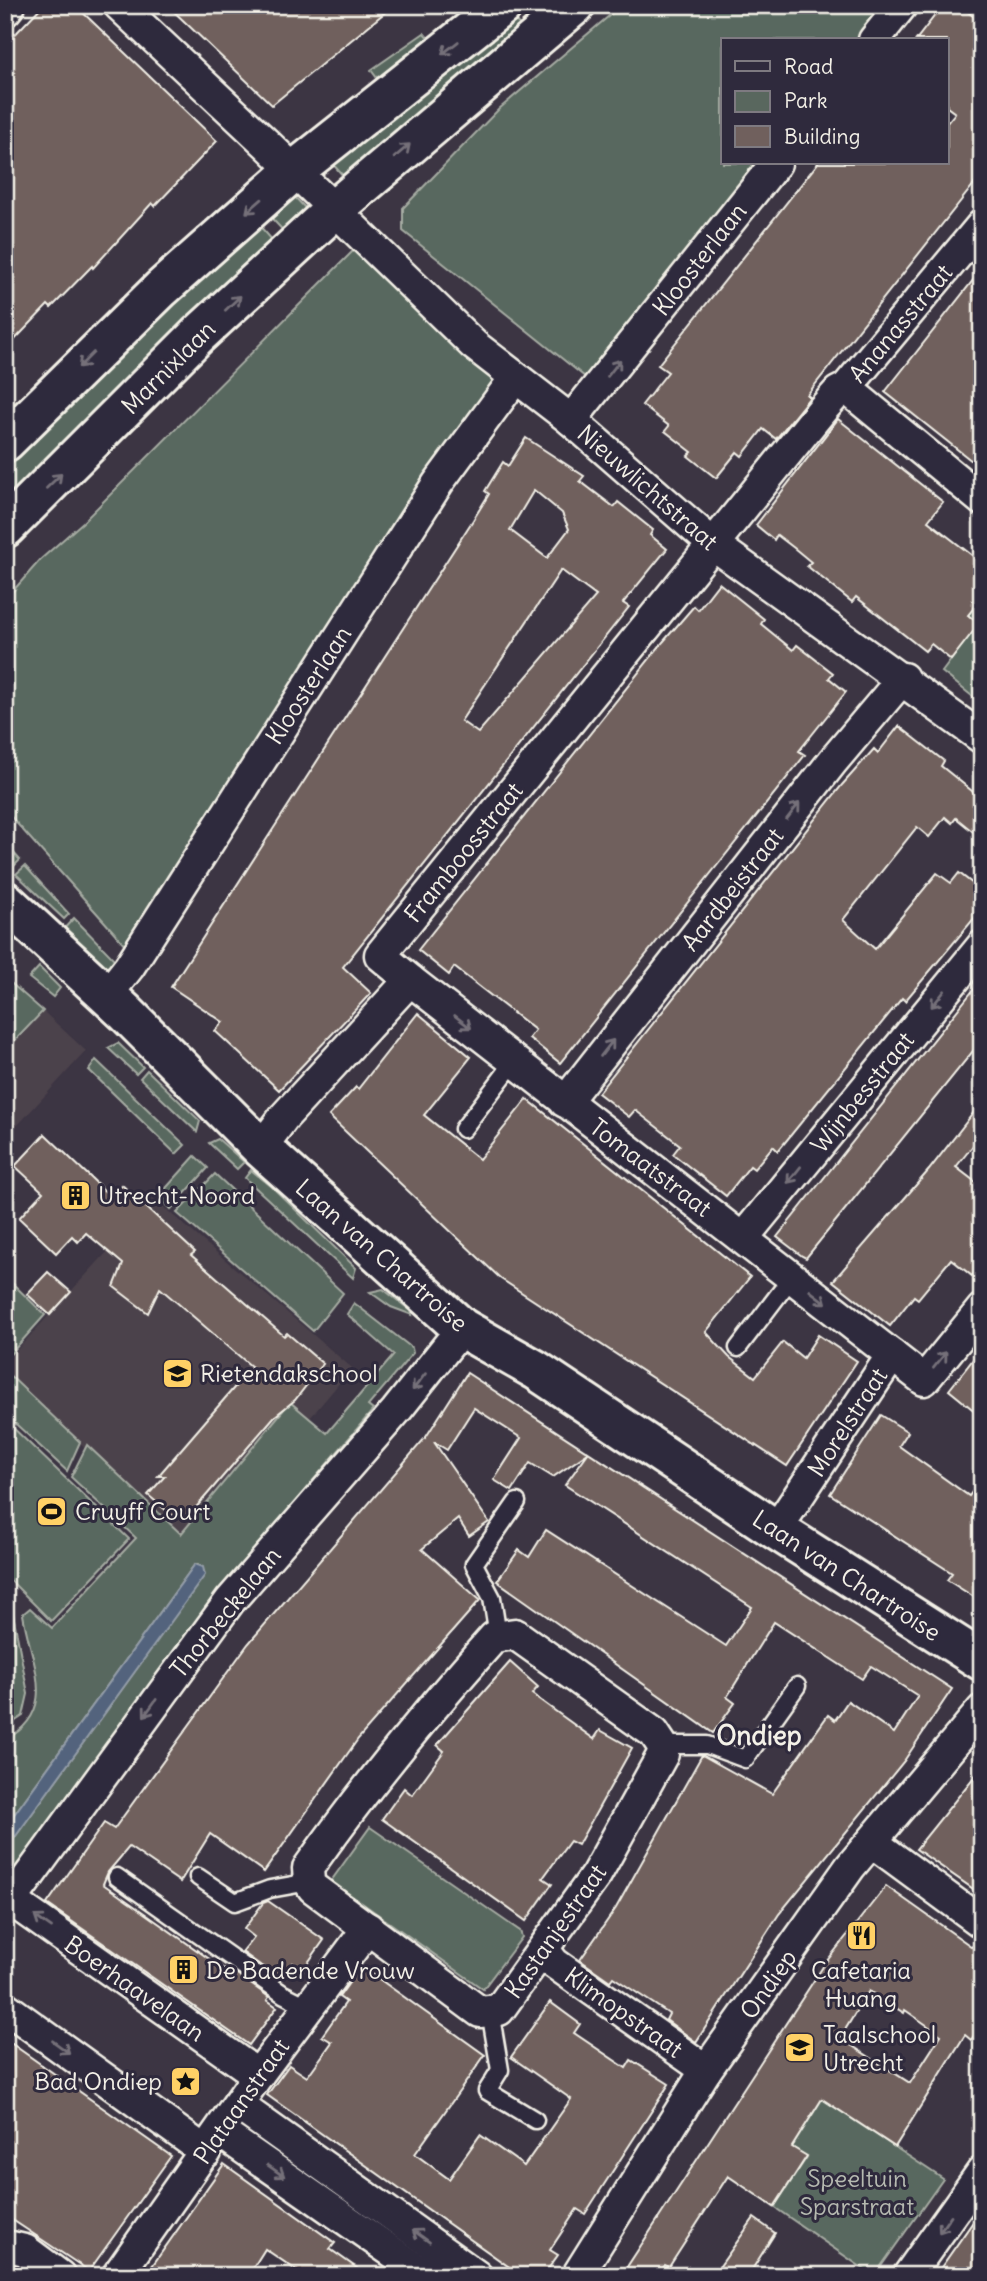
<svg xmlns="http://www.w3.org/2000/svg" width="987" height="2281" font-family="Delius,sans-serif">
	<rect width="100%" height="100%" fill="#3c3543"/>
	<filter id="ink" filterUnits="userSpaceOnUse"><feTurbulence type="fractalNoise" baseFrequency=".0143" numOctaves="2"/><feDisplacementMap in="SourceGraphic" scale="14" xChannelSelector="R" yChannelSelector="G"/><feConvolveMatrix kernelMatrix="1 2 1 2 8 2 1 2 1" color-interpolation-filters="sRGB"/></filter>
	<g filter="url(#ink)">
		<g fill="#4c424b">
			<polygon points="5,976 86,1051 5,1139"/>
			<polygon points="155,1200 352,1368 199,1550 5,1377 5,1363"/>
		</g>
		<g fill="#59675e" stroke="#a6aca3" stroke-width="2">
			<polygon points="622,5 882,5 856,40 723,40 723,163 761,163 590,381 403,231 403,208 499,109"/>
			<polygon points="506,13 528,32 351,185 324,154"/>
			<polygon points="424,33 430,40 377,78 371,70"/>
			<polygon points="291,193 309,212 292,240 261,207"/>
			<polygon points="251,216 281,250 5,515 5,450"/>
			<polygon points="356,248 493,381 127,947 5,810 5,600 41,559 83,522"/>
			<polygon points="982,598 982,704 942,672 978,624 968,615"/>
			<polygon points="5,843 20,860 11,869 5,863"/>
			<polygon points="25,866 69,914 64,919 16,874"/>
			<polygon points="74,918 114,959 103,974 59,934"/>
			<polygon points="39,967 60,988 53,997 29,978"/>
			<polygon points="5,978 43,1011 5,1051"/>
			<polygon points="118,1043 143,1067 136,1074 108,1048"/>
			<polygon points="96,1060 185,1145 176,1154 89,1070"/>
			<polygon points="147,1070 200,1121 197,1132 140,1078"/>
			<polygon points="218,1139 244,1162 237,1169 209,1143"/>
			<polygon points="195,1156 208,1168 171,1209 158,1197"/>
			<polygon points="251,1170 271,1186 356,1268 353,1278 245,1178"/>
			<polygon points="215,1174 343,1293 313,1331 177,1213"/>
			<polygon points="9,1280 45,1315 5,1360 5,1283"/>
			<polygon points="383,1289 411,1311 412,1315 391,1307 370,1292"/>
			<path d="M354,1303L412,1348L413,1353L368,1406L373,1410L230,1578L5,1881V1851L204,1575L198,1564H195L5,1827V1740C61,1710 30,1662 23,1614L30,1608L52,1628L136,1538L71,1477L87,1445L181,1534L290,1402L327,1433L394,1355L347,1314Z"/>
			<polygon points="5,1371 80,1442 67,1471 5,1414 9,1403 5,1399"/>
			<polygon points="7,1422 129,1539 51,1621 5,1575"/>
			<polygon points="5,1596 12,1608 28,1694 23,1716 5,1728"/>
			<polygon points="370,1827 520,1931 522,1937 483,1989 331,1881"/>
			<polygon points="818,2096 943,2179 874,2276 774,2207 807,2157 792,2147"/>
		</g>
		<polygon fill="#52647d" stroke="#939ca8" stroke-width="2" points="195,1564 203,1567 205,1575 5,1851 5,1827"/>
		<g fill="#70605d" stroke="#f4f1e8" stroke-width="2" fill-rule="evenodd">
			<polygon points="43,5 75,5 217,141 155,206 152,203 93,268 92,266 51,308 48,305 5,350 5,45"/>
			<polygon points="167,5 394,5 272,105"/>
			<polygon points="943,5 959,5 982,23 982,174 807,395 810,397 776,439 763,429 742,456 737,452 716,478 688,456 692,452 665,431 669,426 642,405 668,372 658,365 818,163 947,163 947,123 955,113 947,107 947,40 916,40"/>
			<polygon points="982,269 982,469 885,392"/>
			<polygon points="838,419 943,502 928,521 982,563 982,598 968,615 979,624 951,660 931,644 925,651 856,597 852,602 807,566 811,562 794,548 777,535 774,540 756,525"/>
			<path d="M526,438L584,476L580,481L614,507L618,502L653,530L650,535L667,549L623,603L629,607L343,967L371,993L279,1090L215,1031L223,1022L171,987L473,520L489,494L485,491L503,462L508,466ZM534,490L562,513L569,529L547,558L510,530ZM561,570L596,596L478,733L461,721Z"/>
			<polygon points="719,583 764,619 761,624 793,650 797,645 833,673 829,678 846,692 799,751 805,755 560,1063 529,1038 535,1030 454,967 449,975 418,950 663,642 694,606 698,610"/>
			<polygon points="899,726 944,761 941,766 982,799 982,839 956,818 952,823 945,817 929,837 917,827 843,920 875,949 937,873 951,883 959,873 982,891 982,909 905,1001 902,998 778,1151 773,1146 754,1169 750,1166 726,1196 673,1154 680,1145 635,1110 629,1117 598,1093 842,785 874,749 878,753"/>
			<polygon points="982,979 982,1040 806,1258 802,1256 777,1237"/>
			<polygon points="418,1013 471,1057 424,1115 479,1159 527,1099 750,1277 706,1332 729,1357 755,1377 783,1342 803,1358 818,1335 857,1361 787,1466 501,1279 329,1116 356,1087 358,1089"/>
			<polygon points="981,1103 982,1134 956,1167 982,1187 982,1264 972,1276 951,1259 918,1299 914,1296 890,1326 833,1281 929,1170"/>
			<polygon points="45,1134 111,1197 122,1185 195,1252 191,1255 284,1336 287,1333 323,1364 295,1400 274,1417 187,1518 179,1511 174,1517 148,1495 165,1476 158,1476 252,1367 160,1288 148,1313 114,1287 123,1264 86,1233 78,1242 72,1236 56,1253 19,1218 43,1192 15,1166"/>
			<polygon points="48,1272 71,1292 50,1315 27,1294"/>
			<polygon points="982,1348 982,1417 949,1390"/>
			<polygon points="467,1373 952,1689 904,1761 779,1914 696,2042 666,2020 669,2014 613,1977 610,1981 580,1960 616,1908 702,1755 772,1794 828,1715 835,1720 848,1701 894,1733 918,1696 871,1666 862,1679 774,1622 727,1697 735,1703 713,1733 497,1581 519,1550 529,1557 546,1530 726,1646 752,1607 565,1485 588,1453 553,1477 530,1463 512,1491 494,1480 521,1438 474,1408 447,1450 434,1442 489,1522 469,1536 458,1519 422,1549 480,1600 358,1739 264,1872 210,1834 180,1882 129,1847 108,1872 103,1884 228,1972 230,1969 269,1997 267,2000 277,2007 249,2045 47,1904 104,1823 114,1829 248,1644 426,1437"/>
			<polygon points="881,1415 908,1432 899,1446 969,1496 982,1479 982,1602 947,1580 952,1573 830,1494"/>
			<polygon points="510,1662 538,1687 532,1694 562,1716 594,1739 600,1730 632,1748 578,1845 570,1841 543,1878 552,1884 526,1921 382,1819 404,1788 412,1795 444,1751 437,1745"/>
			<polygon points="982,1767 982,1895 916,1849"/>
			<path d="M886,1886L982,1954V2024L971,2040L965,2035L895,2147L822,2099L792,2147L807,2156L774,2207L728,2176L669,2267L665,2265L658,2276H621L826,1962ZM869,1991L904,2013L905,2010L941,2035L910,2083L840,2038Z"/>
			<polygon points="268,1901 324,1940 302,1971 292,1963 281,1980 242,1952 254,1937 244,1929 263,1903"/>
			<polygon points="361,1966 485,2055 415,2154 449,2179 480,2135 524,2166 571,2099 511,2057 550,2002 580,2024 574,2033 626,2068 631,2060 669,2084 585,2214 577,2209 550,2250 558,2255 543,2276 522,2276 267,2095 289,2065 307,2077 332,2042 322,2036 346,2002 339,1997"/>
			<polygon points="5,2039 171,2156 89,2271 5,2215"/>
			<polygon points="224,2164 335,2243 330,2249 368,2276 305,2276 265,2249 248,2276 145,2276"/>
			<polygon points="982,2209 982,2264 973,2276 935,2276"/>
			<polygon points="754,2218 775,2233 748,2276 713,2276"/>
		</g>
		<g fill="none" stroke-linecap="round" stroke-linejoin="round">
			<defs>
				<g id="lane">
					<polyline points="463,1129 514,1062"/>
					<polyline points="738,1348 792,1277"/>
					<polyline points="498,1636 492,1598 474,1564 517,1502"/>
					<polyline points="662,1745 707,1745 745,1759 797,1686"/>
					<polyline points="117,1877 283,1994 309,2007"/>
					<polyline points="198,1877 235,1902 270,1889 309,1882"/>
					<polyline points="490,2011 500,2070 487,2091 535,2120"/>
				</g>
				<g id="street">
					<polyline points="119,5 269,146 474,345 571,420 714,545 982,738"/>
					<polyline points="5,11 10,5"/>
					<polyline points="874,40 902,5"/>
					<polyline points="846,388 982,500"/>
					<polyline points="571,420 776,163"/>
					<polyline points="410,980 924,1380 982,1309"/>
					<polyline points="107,995 129,967 438,483 515,378"/>
					<polyline points="565,1102 833,761 903,678"/>
					<polyline points="261,1148 284,1117 410,980 380,955 822,410 838,392 846,388 982,225"/>
					<polyline points="743,1238 982,946"/>
					<polyline points="776,1530 892,1355"/>
					<path d="M515,1634L654,1733L662,1745L663,1754L596,1875L499,2010L480,2012L313,1888L309,1882L308,1868C366,1786 427,1712 494,1637Z"/>
					<polyline points="872,1842 982,1923"/>
					<polyline points="12,1901 258,2075"/>
					<polyline points="5,1909 230,1601 396,1411 462,1328"/>
					<polyline points="544,1950 554,1963 706,2070"/>
					<polyline points="5,2007 206,2152"/>
					<polyline points="238,2105 477,2276"/>
					<polyline points="220,2132 427,2276"/>
					<polyline points="5,2251 12,2247 25,2250 60,2276"/>
					<polyline points="117,2276 258,2075 368,1928"/>
					<polyline points="577,2276 706,2070 850,1867 982,1710"/>
					<polyline points="908,2276 982,2172"/>
				</g>
				<g id="secondary">
					<polyline points="5,442 161,289 295,170 503,5"/>
					<polyline points="5,528 198,335 335,209 575,5"/>
					<polyline points="5,901 126,1013 261,1148 462,1328 536,1370 776,1530 982,1661"/>
				</g>
			</defs>
			<use href="#lane" stroke="#f4f1e8" stroke-width="21"/>
			<use href="#street" stroke="#f4f1e8" stroke-width="35"/>
			<use href="#secondary" stroke="#f4f1e8" stroke-width="44"/>
			<use href="#lane" stroke="#2f2a3d" stroke-width="16"/>
			<use href="#street" stroke="#2f2a3d" stroke-width="30"/>
			<use href="#secondary" stroke="#2f2a3d" stroke-width="38"/>
		</g>
		<defs><path id="oneway-shaft" d="M-6 0H5M1.5-3L5.5 0L1.5 3" fill="none" stroke-width="1.6" stroke-linecap="round" stroke-linejoin="round" transform="scale(1.75)"/></defs>
		<g stroke="#747079">
			<use href="#oneway-shaft" transform="translate(450 48) rotate(142)"/>
			<use href="#oneway-shaft" transform="translate(402 151) rotate(-41)"/>
			<use href="#oneway-shaft" transform="translate(254 206) rotate(139)"/>
			<use href="#oneway-shaft" transform="translate(233 303) rotate(-43)"/>
			<use href="#oneway-shaft" transform="translate(86 360) rotate(135)"/>
			<use href="#oneway-shaft" transform="translate(614 368) rotate(-52)"/>
			<use href="#oneway-shaft" transform="translate(54 481) rotate(-44)"/>
			<use href="#oneway-shaft" transform="translate(793 811) rotate(-52)"/>
			<use href="#oneway-shaft" transform="translate(938 999) rotate(129)"/>
			<use href="#oneway-shaft" transform="translate(463 1022) rotate(38)"/>
			<use href="#oneway-shaft" transform="translate(607 1048) rotate(-52)"/>
			<use href="#oneway-shaft" transform="translate(794 1175) rotate(129)"/>
			<use href="#oneway-shaft" transform="translate(818 1297) rotate(38)"/>
			<use href="#oneway-shaft" transform="translate(940 1360) rotate(-51)"/>
			<use href="#oneway-shaft" transform="translate(419 1382) rotate(128)"/>
			<use href="#oneway-shaft" transform="translate(150 1708) rotate(126)"/>
			<use href="#oneway-shaft" transform="translate(43 1922) rotate(-145)"/>
			<use href="#oneway-shaft" transform="translate(61 2047) rotate(36)"/>
			<use href="#oneway-shaft" transform="translate(276 2171) rotate(35)"/>
			<use href="#oneway-shaft" transform="translate(945 2224) rotate(125)"/>
			<use href="#oneway-shaft" transform="translate(421 2236) rotate(-144)"/>
		</g>
	</g>
	<defs>
		<symbol id="building-square" viewBox="-11 -11 22 22"><rect x="-9" y="-9" width="18" height="18" rx="4" fill="#ffd166" stroke="#2f2a3d"/><path d="M-4-6H4V6H1V3H-1V6H-4ZM-2.5-4.3h1.7v1.8h-1.7ZM.8-4.3h1.7v1.8H.8ZM-2.5-1h1.7V.8h-1.7ZM.8-1h1.7V.8H.8Z" fill="#111"/></symbol>
		<symbol id="school-square" viewBox="-11 -11 22 22"><rect x="-9" y="-9" width="18" height="18" rx="4" fill="#ffd166" stroke="#2f2a3d"/><path d="M0-5L7-2L0 1L-7-2ZM-4 1L0 2.5L4 1V4Q0 6-4 4Z" fill="#111"/></symbol>
		<symbol id="stadium-square" viewBox="-11 -11 22 22"><rect x="-9" y="-9" width="18" height="18" rx="4" fill="#ffd166" stroke="#2f2a3d"/><path d="M0-5a6.5 5 0 1 0 0 10a6.5 5 0 1 0 0-10ZM-3.5-1.8h7v3.6h-7Z" fill="#111"/></symbol>
		<symbol id="restaurant-square" viewBox="-11 -11 22 22"><rect x="-9" y="-9" width="18" height="18" rx="4" fill="#ffd166" stroke="#2f2a3d"/><path d="M-5-6h1v4h1v-4h1v4h1v-4h1v5L-1.5 .5V6h-2V.5L-5-1ZM5-6V6H3V1.5H1.5Q1.5-4 5-6Z" fill="#111"/></symbol>
		<symbol id="sight-square" viewBox="-11 -11 22 22"><rect x="-9" y="-9" width="18" height="18" rx="4" fill="#ffd166" stroke="#2f2a3d"/><path d="M0-6L1.8-2.2L6-1.7L2.9 1.2L3.7 5.4L0 3.3L-3.7 5.4L-2.9 1.2L-6-1.7L-1.8-2.2Z" fill="#111"/></symbol>
	</defs>
	<g fill-rule="evenodd">
		<use href="#building-square" x="58" y="1178" width="35" height="35"/>
		<use href="#school-square" x="160" y="1356" width="35" height="35"/>
		<use href="#stadium-square" x="34" y="1494" width="35" height="35"/>
		<use href="#restaurant-square" x="844" y="1918" width="35" height="35"/>
		<use href="#building-square" x="166" y="1952" width="35" height="35"/>
		<use href="#school-square" x="782" y="2030" width="35" height="35"/>
		<use href="#sight-square" x="168" y="2064" width="35" height="35"/>
	</g>
	<g text-anchor="middle" dominant-baseline="central" stroke-width="6" stroke-linejoin="round" paint-order="stroke">
		<g font-size="24" fill="#f4f1e8" stroke="#2f2a3d">
			<text transform="translate(699 259) rotate(-52)">Kloosterlaan</text>
			<text transform="translate(900 323) rotate(-50)">Ananasstraat</text>
			<text transform="translate(168 367) rotate(-45)">Marnixlaan</text>
			<text transform="translate(648 487) rotate(41)">Nieuwlichtstraat</text>
			<text transform="translate(308 685) rotate(-57)">Kloosterlaan</text>
			<text transform="translate(463 852) rotate(-51)">Framboosstraat</text>
			<text transform="translate(732 889) rotate(-52)">Aardbeistraat</text>
			<text transform="translate(862 1092) rotate(-51)">Wijnbesstraat</text>
			<text transform="translate(651 1167) rotate(37)">Tomaatstraat</text>
			<text transform="translate(382 1255) rotate(41)">Laan van Chartroise</text>
			<text transform="translate(847 1422) rotate(-57)">Morelstraat</text>
			<text transform="translate(847 1575) rotate(33)">Laan van Chartroise</text>
			<text transform="translate(225 1612) rotate(-51)">Thorbeckelaan</text>
			<text transform="translate(555 1931) rotate(-55)">Kastanjestraat</text>
			<text transform="translate(768 1984) rotate(-55)">Ondiep</text>
			<text transform="translate(135 1988) rotate(35)">Boerhaavelaan</text>
			<text transform="translate(624 2012) rotate(35)">Klimopstraat</text>
			<text transform="translate(241 2101) rotate(-55)">Plataanstraat</text>
		</g>
		<g font-size="24" fill="#f4f1e8" stroke="#2f2a3d" text-anchor="start">
			<text x="98" y="1195">Utrecht-Noord</text>
			<text x="200" y="1373">Rietendakschool</text>
			<text x="75" y="1511">Cruyff Court</text>
			<text x="206" y="1970">De Badende Vrouw</text>
			<text x="861" y="1970" text-anchor="middle">Cafetaria<tspan x="861" dy="28">Huang</tspan></text>
			<text x="823" y="2034">Taalschool<tspan x="823" dy="28">Utrecht</tspan></text>
			<text x="162" y="2081" text-anchor="end">Bad Ondiep</text>
		</g>
		<g font-size="24" fill="#b6bab1" stroke="#2f2a3d">
			<text x="857" y="2178">Speeltuin<tspan x="857" dy="28">Sparstraat</tspan></text>
		</g>
		<g font-size="26" font-weight="bold" fill="#f4f1e8" stroke="#2f2a3d">
			<text x="759" y="1735">Ondiep</text>
		</g>
	</g>
	<rect width="987" height="2281" fill="none" stroke="#2f2a3d" stroke-width="28"/>
	<rect x="14" y="14" width="959" height="2253" fill="none" stroke="#f4f1e8" stroke-width="2.5" filter="url(#ink)"/>
	<rect x="721" y="38" width="228" height="126" fill="#2f2a3d" stroke="#7e7a81" stroke-width="2"/>
	<rect x="735" y="61" width="35" height="10" fill="#2f2a3d" stroke="#7e7a81" stroke-width="2"/>
	<text x="784" y="74" font-size="21" fill="#f4f1e8">Road</text>
	<rect x="735" y="91" width="35" height="21" fill="#59675e" stroke="#7e7a81" stroke-width="2"/>
	<text x="784" y="108" font-size="21" fill="#f4f1e8">Park</text>
	<rect x="735" y="126" width="35" height="21" fill="#70605d" stroke="#7e7a81" stroke-width="2"/>
	<text x="784" y="144" font-size="21" fill="#f4f1e8">Building</text>
</svg>
